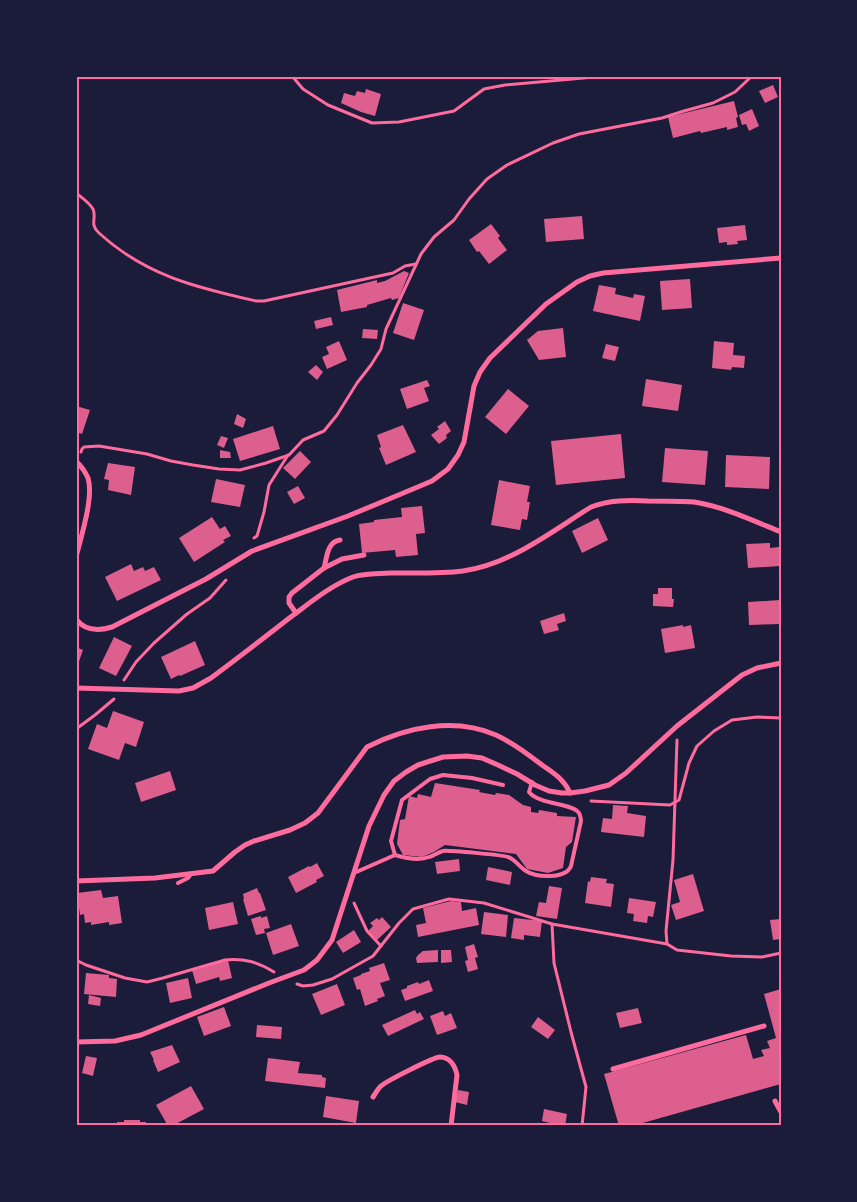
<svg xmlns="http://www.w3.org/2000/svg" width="857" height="1202" font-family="'Public Sans',sans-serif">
	<rect width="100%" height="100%" fill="#1b1b3a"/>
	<g fill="#dd5f8e">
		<polygon points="773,85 778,97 765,103 759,91"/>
		<polygon points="366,89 381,94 375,116 361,112 341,103 344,93 355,96 357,91 365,93"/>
		<polygon points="734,101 738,117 736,118 738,127 727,130 727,127 701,133 700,131 673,138 668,117"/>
		<polygon points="752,109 759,126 749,131 746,124 742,125 739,115"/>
		<polygon points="582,216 584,239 546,242 544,219"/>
		<polygon points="491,224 500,236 498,238 507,250 489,264 479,251 477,252 469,240"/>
		<polygon points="745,225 747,240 737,241 738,244 727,245 727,242 719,243 717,228"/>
		<polygon points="404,271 409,273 399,298 392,300 391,298 367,305 367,307 341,312 337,290 377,280 377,283 385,281"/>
		<polygon points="690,279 692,308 662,310 660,281"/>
		<polygon points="599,285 616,288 615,294 633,298 634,294 645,296 640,321 593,311"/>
		<polygon points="403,303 424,310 414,340 393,333"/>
		<polygon points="331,317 333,325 316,329 314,321"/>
		<polygon points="563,328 566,357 539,360 527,340 538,331"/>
		<polygon points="363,329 378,330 377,339 362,338"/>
		<polygon points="339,341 347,360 327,369 322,357 329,354 326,347"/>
		<polygon points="714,341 734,343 733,355 745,356 744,368 732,367 731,370 712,368"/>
		<polygon points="606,344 619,347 615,361 602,358"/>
		<polygon points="316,365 323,372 317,380 308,372"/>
		<polygon points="646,379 682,385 678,411 642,406"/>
		<polygon points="427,380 430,386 424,388 429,401 407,409 400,389"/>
		<polygon points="508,389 529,406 506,434 485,417"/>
		<polygon points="76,406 90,410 82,434 76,432"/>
		<polygon points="237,414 246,419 243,428 234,424"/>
		<polygon points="445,421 451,431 446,435 447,438 439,444 431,435 439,429 437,427"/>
		<polygon points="403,425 416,452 386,465 379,448 381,447 377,435"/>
		<polygon points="273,426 280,449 240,461 233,439"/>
		<polygon points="621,434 625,478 556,485 551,441"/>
		<polygon points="221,436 228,438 224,448 217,445"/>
		<polygon points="665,448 708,451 705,485 662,482"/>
		<polygon points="220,450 230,452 231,458 220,458"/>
		<polygon points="300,451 311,462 295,479 283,468"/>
		<polygon points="726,455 770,457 769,489 725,487"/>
		<polygon points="108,463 135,467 131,495 108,490 109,480 104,479"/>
		<polygon points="216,479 245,485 240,507 211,502"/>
		<polygon points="499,480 530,486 527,502 530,502 527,520 522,519 520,530 491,525"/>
		<polygon points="298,486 305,498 294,504 287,492"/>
		<polygon points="422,506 425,533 416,534 418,555 396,557 395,550 362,553 359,524 374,522 374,520 402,517 401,508"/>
		<polygon points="212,517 220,529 225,526 231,536 223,540 225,542 194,562 179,538"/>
		<polygon points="598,518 608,540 582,553 572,531"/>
		<polygon points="770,543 770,548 779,547 780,566 748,568 746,544"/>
		<polygon points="131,564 134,571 143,567 145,571 154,567 161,580 117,601 105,577"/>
		<polygon points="658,588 672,588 672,599 674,599 673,607 653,606 653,594 658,594"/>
		<polygon points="780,600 781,624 749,625 748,602"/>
		<polygon points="564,613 566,621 557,624 559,630 544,634 540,621"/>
		<polygon points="683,625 683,627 691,625 695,648 665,653 661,629"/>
		<polygon points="114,637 132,646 116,676 99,668"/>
		<polygon points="195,641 205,665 180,676 179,675 171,679 161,657"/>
		<polygon points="76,647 83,650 77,667 76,667"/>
		<polygon points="113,711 144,722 136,747 125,743 119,760 88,749 97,724 107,728"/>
		<polygon points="170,771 176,790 141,802 135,783"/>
		<polygon points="435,783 480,790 479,792 495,795 496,793 509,795 523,805 531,807 531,812 538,813 539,810 557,813 557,816 576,817 572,842 566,847 563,868 548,873 527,869 516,854 445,845 434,852 422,857 403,855 397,844 400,820 405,819 409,796 417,798 418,794 431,797"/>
		<polygon points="613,805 628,806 627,813 646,816 644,837 601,832 603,818 612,819"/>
		<polygon points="459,859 460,871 437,874 435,862"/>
		<polygon points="317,863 324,876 316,880 317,882 296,893 288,877 309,866 310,867"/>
		<polygon points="488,867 512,872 510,885 486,880"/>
		<polygon points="693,874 704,911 676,920 671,905 680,902 674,880"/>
		<polygon points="591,877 607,879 606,883 614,884 611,907 585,903 588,881 590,882"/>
		<polygon points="549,886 562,888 557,919 536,916 539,902 546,903"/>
		<polygon points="257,888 259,893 260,893 266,910 248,916 243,899 244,899 243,894"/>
		<polygon points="101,890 103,898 118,896 122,923 109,925 109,922 91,925 91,922 85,923 84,914 80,915 77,893"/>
		<polygon points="629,898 656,902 653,917 648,916 647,923 633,921 634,914 627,913"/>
		<polygon points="451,901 461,902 462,911 476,908 479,925 418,937 416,925 426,923 423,908"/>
		<polygon points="233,902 238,924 209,930 205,908"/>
		<polygon points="484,912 508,915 506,937 481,934"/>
		<polygon points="261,916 261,918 267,916 270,928 264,929 265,933 256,935 251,919"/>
		<polygon points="382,917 391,927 377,940 368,931 373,926 370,923 377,918 379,920"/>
		<polygon points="514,918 542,921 540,937 524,935 524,940 511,938"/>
		<polygon points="781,919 781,939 773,940 770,920"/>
		<polygon points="291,924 299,946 273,955 266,933"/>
		<polygon points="354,930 361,942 343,953 336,942"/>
		<polygon points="474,944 478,957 475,958 478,969 468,972 465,961 468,960 465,947"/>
		<polygon points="438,950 438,962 417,963 416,958 418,955 423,951"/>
		<polygon points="441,950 451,950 452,962 441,963"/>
		<polygon points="228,960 232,978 220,981 219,977 196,984 192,970"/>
		<polygon points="384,963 390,980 380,983 385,996 377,999 378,1001 365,1006 360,989 357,990 353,978 361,975 361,974 370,971 369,968"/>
		<polygon points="86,973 109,975 109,978 117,979 116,997 84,994"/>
		<polygon points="188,978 192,998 170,1003 166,983"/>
		<polygon points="429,980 433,991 405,1001 401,990 407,988 407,986 418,982 419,984"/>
		<polygon points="337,984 345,1005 321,1015 312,994"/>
		<polygon points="781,989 781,1084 632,1126 619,1126 604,1074 746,1035 753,1059 764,1056 761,1050 770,1048 767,1041 776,1038 764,994"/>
		<polygon points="89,995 101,998 100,1006 88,1004"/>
		<polygon points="224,1007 231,1026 204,1036 197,1017"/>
		<polygon points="638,1008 642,1023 620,1028 616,1013"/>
		<polygon points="415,1010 417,1014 420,1012 424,1019 388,1036 382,1025"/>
		<polygon points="443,1011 445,1016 451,1013 457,1028 437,1035 430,1016"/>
		<polygon points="538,1017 555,1030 548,1039 531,1027"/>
		<polygon points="257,1025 282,1027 281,1039 256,1037"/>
		<polygon points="172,1045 180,1062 158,1072 153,1060 154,1060 150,1052"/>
		<polygon points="86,1056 97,1058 93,1076 82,1073"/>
		<polygon points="268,1058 300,1062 298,1073 322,1075 322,1077 326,1078 325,1088 265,1081"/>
		<polygon points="191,1086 204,1109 172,1126 168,1126 156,1105"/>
		<polygon points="458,1090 469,1092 467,1105 455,1102"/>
		<polygon points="326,1096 359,1101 356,1123 323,1117"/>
		<polygon points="544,1109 567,1114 565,1126 550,1126 550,1123 542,1121"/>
		<polygon points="124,1120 140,1120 140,1122 146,1122 146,1126 117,1126 117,1122 124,1122"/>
	</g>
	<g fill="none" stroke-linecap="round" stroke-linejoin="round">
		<g stroke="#ff6b9d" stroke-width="3">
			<polyline points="292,76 303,89 328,105 372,123 399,122 454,111 484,89 505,85 606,76"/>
			<path d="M76,193C82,198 89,202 93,209C97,218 89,224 99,233C146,276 196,287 256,301H264L393,273L405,266L416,264"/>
			<polyline points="81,452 82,449 84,447 99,446 147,454 171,461 193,465 219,469 240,470 266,463 289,455 303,440 324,431 337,415 357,383 371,365 381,349 386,329 421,254 434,237 454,220 469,199 487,179 507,165 553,143 579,134 662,118 684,111 713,103 735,92 752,76"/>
			<polyline points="254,538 257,536 264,512 269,485 288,455"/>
			<polyline points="124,680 136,662 154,643 187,614 210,598 226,580"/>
			<polyline points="76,729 95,715 114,699"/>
			<polyline points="591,801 670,805 679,800 689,763 697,746 714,731 732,720 757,717 781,718"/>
			<polyline points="354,903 367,931 381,946"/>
			<polyline points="552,924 554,963 571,1032 586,1087 582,1126"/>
			<polyline points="667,944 666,931 673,860 677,740"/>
			<path d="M76,960L86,965L125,978L147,982L163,978L225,960C244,958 258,962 274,972"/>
			<polyline points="297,984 303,986 313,985 332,979 373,956 399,923 413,909 449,899 484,903 552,924 667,944 677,950 731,956 762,957 781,953"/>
		</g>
		<g stroke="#ff6b9d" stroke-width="4">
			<path d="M503,785L472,778L443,775L430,779L402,800L391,841L395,855C405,858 419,861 429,857C434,856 438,852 443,851C447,850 504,855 508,857C515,859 520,868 526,871C537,878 566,879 571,866L581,821C581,820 580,814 579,813C573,803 539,805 529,792L532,782"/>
			<polyline points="354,873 395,855"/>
			<polyline points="178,883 188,878 191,874"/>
		</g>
		<g stroke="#ff6b9d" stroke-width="5">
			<path d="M76,461C81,466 85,471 88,478C94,497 81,537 76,557"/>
			<path d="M324,568C327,557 327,542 340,540"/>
			<polyline points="296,613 289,603 289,597 292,593 324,568 342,559 364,555"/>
			<path d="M76,619C85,631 99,631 112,627L206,579L252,551L348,516L401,494L432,481L448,469L458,455L464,442L474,386L480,372L490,358L546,304L577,282L590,276L603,273L781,258"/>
			<path d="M76,688L179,691L193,688L211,678C238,658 265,637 292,616C311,602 330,586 353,577C365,573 378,574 390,573C414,573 439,574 463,571C511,564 551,532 591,507C609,500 628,500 648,501C663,501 679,501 694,502C722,506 754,521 781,532"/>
			<path d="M76,881L155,878L213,871L235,852L245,845L254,841L290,830L305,823L318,813L367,747C406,727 454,717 496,735C511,742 525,752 538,762C551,772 563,777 570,793"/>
			<polyline points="76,1042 115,1041 141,1035 269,983 304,970 317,960 332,940 369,826 384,795 394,781 406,772 418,765 443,757 467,756 482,758 498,765 517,774 535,785 549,791 562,793 570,793 585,791 609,785 626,773 677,726 742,675 757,668 781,663"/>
			<polyline points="613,1069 764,1026"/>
			<path d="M373,1097C375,1094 377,1090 380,1087C384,1082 434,1057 440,1057C450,1057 455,1066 457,1075L451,1126"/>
			<polyline points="775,1101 781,1112"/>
		</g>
	</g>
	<rect width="857" height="1202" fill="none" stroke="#1b1b3a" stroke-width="155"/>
	<rect x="78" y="78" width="702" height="1046" fill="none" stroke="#ff6b9d" stroke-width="2"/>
</svg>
